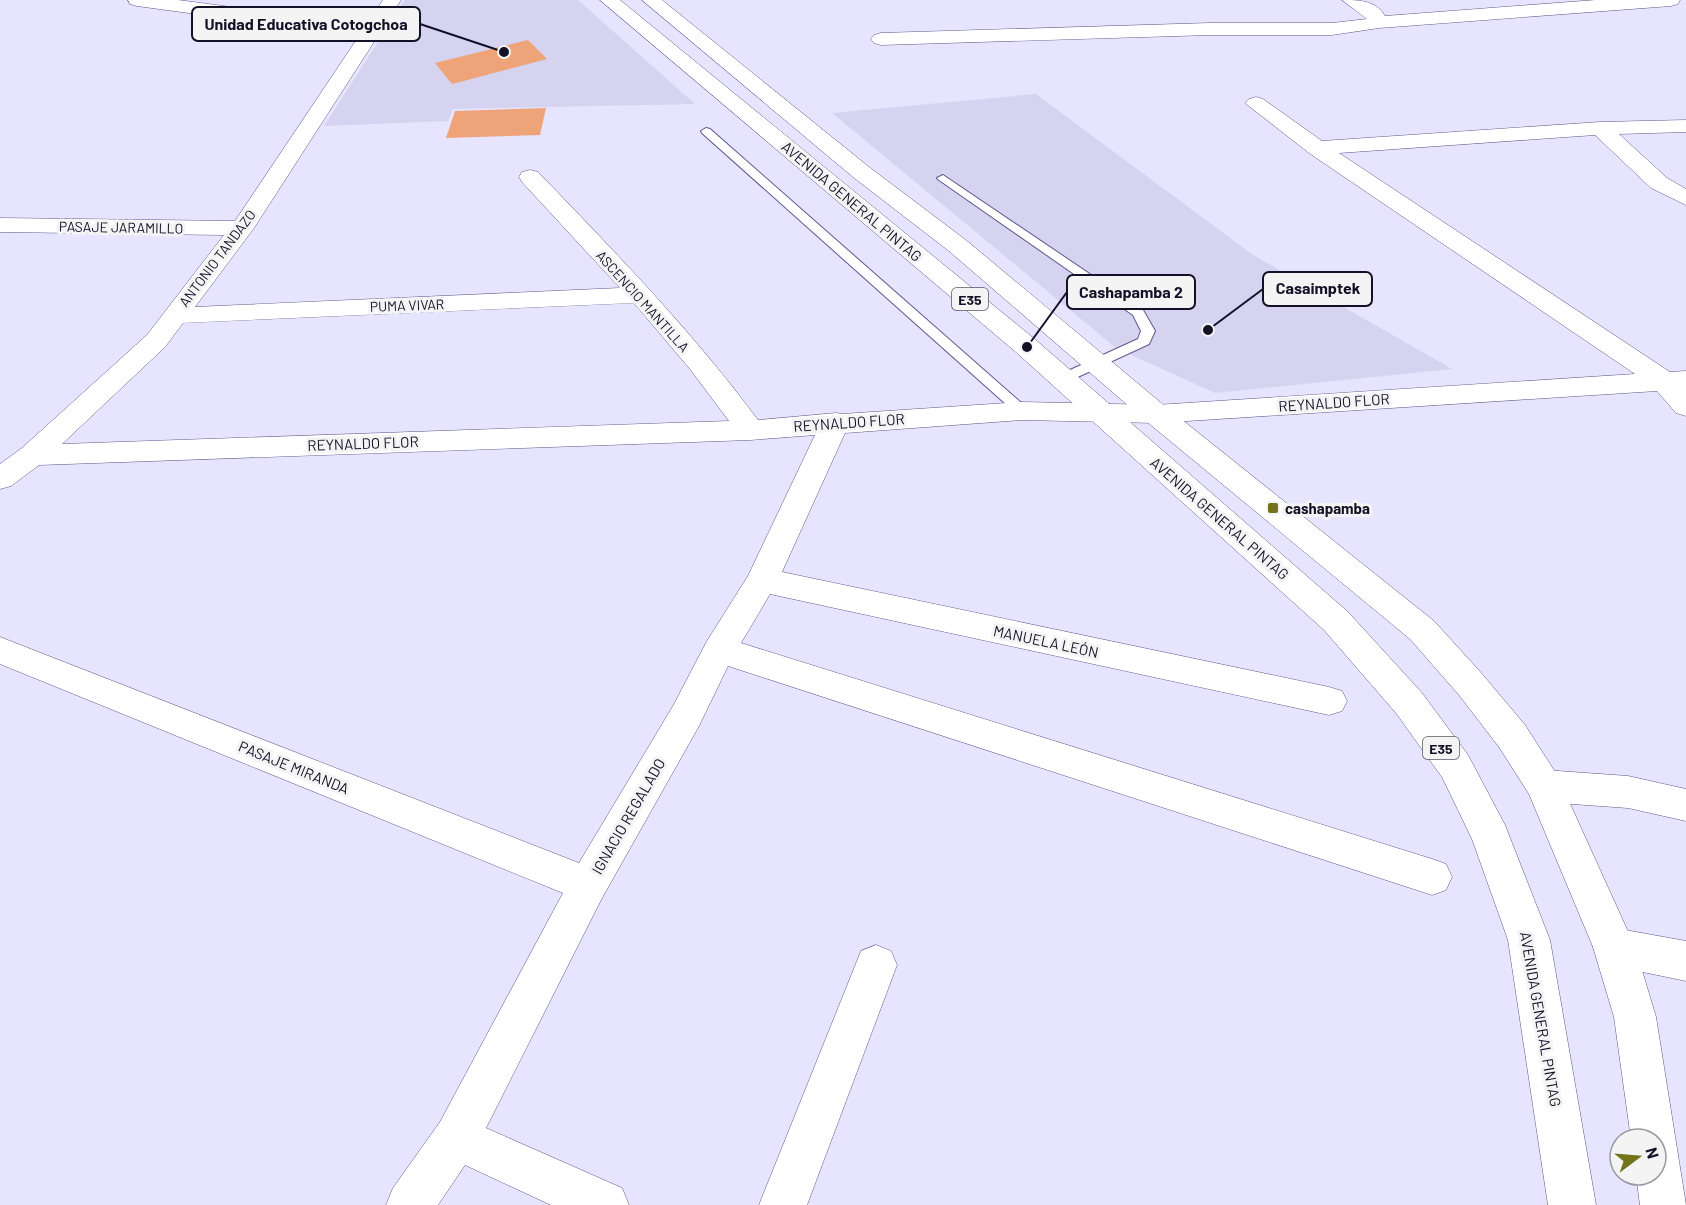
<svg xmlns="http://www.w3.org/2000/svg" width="1686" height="1205" font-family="Barlow,sans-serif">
	<rect width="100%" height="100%" fill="#e6e4fe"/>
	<g fill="#d5d3ef">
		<polygon points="405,0 578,0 695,104 453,109 448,121 324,126"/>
		<polygon points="1036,94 1253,255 1452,369 1215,393 1116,348 832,113"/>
	</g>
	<g fill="#efa379">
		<polygon points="528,40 547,59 452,84 435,63"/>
		<polygon points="546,108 540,135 446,138 455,111"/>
	</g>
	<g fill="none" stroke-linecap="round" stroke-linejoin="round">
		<defs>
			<g id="lane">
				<polygon points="706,128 710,129 1027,408 1029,411 1027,414 1017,414 702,133 701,131"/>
				<polygon points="943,175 1143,310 1155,331 1149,344 1067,382 1057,382 1055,379 1057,376 1138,339 1141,331 1133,315 939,180 937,178"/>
			</g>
			<g id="street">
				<path d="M128,0H178L366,25L383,0H401L254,228L195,307L620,288L522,182L519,177L522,172L530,170L538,172C615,252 692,331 758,420L836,413L842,414L1022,402L1156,405L1635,374L1309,153L1245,103L1249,99L1256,97L1263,99L1322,141L1600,122L1686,120V132L1619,134L1667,178L1686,189V205L1651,188L1595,135L1339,153L1670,372L1686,371V416L1676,413L1657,391L1156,423L1022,420L845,433L782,572L1329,687L1342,691L1347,701L1342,711L1329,715L770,594L741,643L1432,859L1446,864L1452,877L1446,890L1432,895L728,666L699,726L602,898L486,1128L622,1188L629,1205H551L465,1165L438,1205H386L393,1188L440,1122L563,893L0,664V637L579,863L673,706L707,641L748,576L815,435L750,440L39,465L11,486L0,489V464L22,448L147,335L224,235L0,232V218L235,221L359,36L137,6L130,4ZM634,303L690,369L729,421L62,444L165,347L183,323Z"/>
				<path d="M1342,0C1358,0 1376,0 1385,16L1596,0H1680L1678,4L1671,6L1379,28L1332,35H1210L881,45L874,43L871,39L874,35L881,33L1210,23H1332L1367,19Z"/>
				<polygon points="1544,770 1628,776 1686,789 1686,821 1628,808 1544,802 1531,797 1525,786 1531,775"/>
				<polygon points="1614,928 1686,941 1686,981 1614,966 1599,961 1593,947 1599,933"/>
				<polygon points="876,945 891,951 897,965 807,1205 759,1205 861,951"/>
			</g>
			<g id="highway">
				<polygon points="600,0 620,0 1037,341 1348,612 1422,693 1468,755 1505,825 1550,940 1596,1205 1548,1205 1508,940 1472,839 1442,777 1396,713 1324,630 1017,353"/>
				<polygon points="642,0 662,0 869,167 967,241 1166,407 1434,621 1483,675 1525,725 1557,775 1635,947 1656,1017 1686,1205 1640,1205 1636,1175 1656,1175 1656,1139 1631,1139 1614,1017 1593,947 1529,794 1499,747 1459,695 1410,639 1146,421 949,251 853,177"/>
			</g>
		</defs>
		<use href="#lane" stroke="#5f568d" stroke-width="2"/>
		<use href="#street" stroke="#5f568d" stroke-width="1"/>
		<use href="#highway" stroke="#5f568d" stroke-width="1"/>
		<use href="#lane" fill="#fff" fill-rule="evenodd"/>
		<use href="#street" fill="#fff" fill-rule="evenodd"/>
		<use href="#highway" fill="#fff" fill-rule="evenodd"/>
	</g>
	<rect fill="#737419" stroke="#f4f4f4" stroke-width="2" x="1267" y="502" width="12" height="12" rx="3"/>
	<g text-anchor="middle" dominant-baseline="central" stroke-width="6" stroke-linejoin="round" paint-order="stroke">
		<g font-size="14" fill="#141127" stroke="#f4f4f4">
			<text transform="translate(121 227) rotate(1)">PASAJE JARAMILLO</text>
			<text transform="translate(217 258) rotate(-53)">ANTONIO TANDAZO</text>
			<text transform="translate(643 301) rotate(48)">ASCENCIO MANTILLA</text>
			<text transform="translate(407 305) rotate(-2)">PUMA VIVAR</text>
		</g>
		<g fill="#f4f4f4" stroke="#575564" stroke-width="1.5">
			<rect x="952" y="288" width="36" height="22" rx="4.5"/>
			<rect x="1423" y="737" width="36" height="22" rx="4.5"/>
		</g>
		<g font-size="14" font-weight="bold" fill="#141127">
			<text x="970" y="299">E35</text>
			<text x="1441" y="748">E35</text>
		</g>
		<g font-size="15" fill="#141127" stroke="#f4f4f4">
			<text transform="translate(852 201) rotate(40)">AVENIDA GENERAL PINTAG</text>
			<text transform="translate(1334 402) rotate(-4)">REYNALDO FLOR</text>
			<text transform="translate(849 422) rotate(-4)">REYNALDO FLOR</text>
			<text transform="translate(363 443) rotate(-2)">REYNALDO FLOR</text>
			<text transform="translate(1220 518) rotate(41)">AVENIDA GENERAL PINTAG</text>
			<text transform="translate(1046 641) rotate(12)">MANUELA LEÓN</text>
			<text transform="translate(294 767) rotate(22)">PASAJE MIRANDA</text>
			<text transform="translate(628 816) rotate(-60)">IGNACIO REGALADO</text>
			<text transform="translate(1541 1019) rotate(80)">AVENIDA GENERAL PINTAG</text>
		</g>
		<g font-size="15" font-weight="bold" fill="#141127" stroke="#f4f4f4" text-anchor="start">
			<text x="1285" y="508">cashapamba</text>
		</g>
	</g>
	<path fill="none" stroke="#141127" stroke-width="2" d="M504 52L420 24M1208 330L1263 289M1027 347L1067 292"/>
	<g fill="#141127" stroke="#f4f4f4" stroke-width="2">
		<circle cx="504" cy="52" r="6"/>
		<circle cx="1208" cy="330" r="6"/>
		<circle cx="1027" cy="347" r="6"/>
	</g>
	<g fill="#f4f4f4" stroke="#141127" stroke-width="2">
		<rect x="192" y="7" width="228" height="34" rx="6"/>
		<rect x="1263" y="272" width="109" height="34" rx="6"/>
		<rect x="1067" y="275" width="128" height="34" rx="6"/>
	</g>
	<g font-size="16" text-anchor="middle" font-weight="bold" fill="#141127">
		<text x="306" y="30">Unidad Educativa Cotogchoa</text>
		<text x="1318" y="294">Casaimptek</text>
		<text x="1131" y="298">Cashapamba 2</text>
	</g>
	<g transform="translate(1638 1157) rotate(74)"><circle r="28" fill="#f4f4f4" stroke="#9a99a2" stroke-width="1.5"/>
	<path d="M0-4.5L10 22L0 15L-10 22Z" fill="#737419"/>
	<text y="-9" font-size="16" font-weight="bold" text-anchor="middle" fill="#141127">N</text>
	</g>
</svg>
